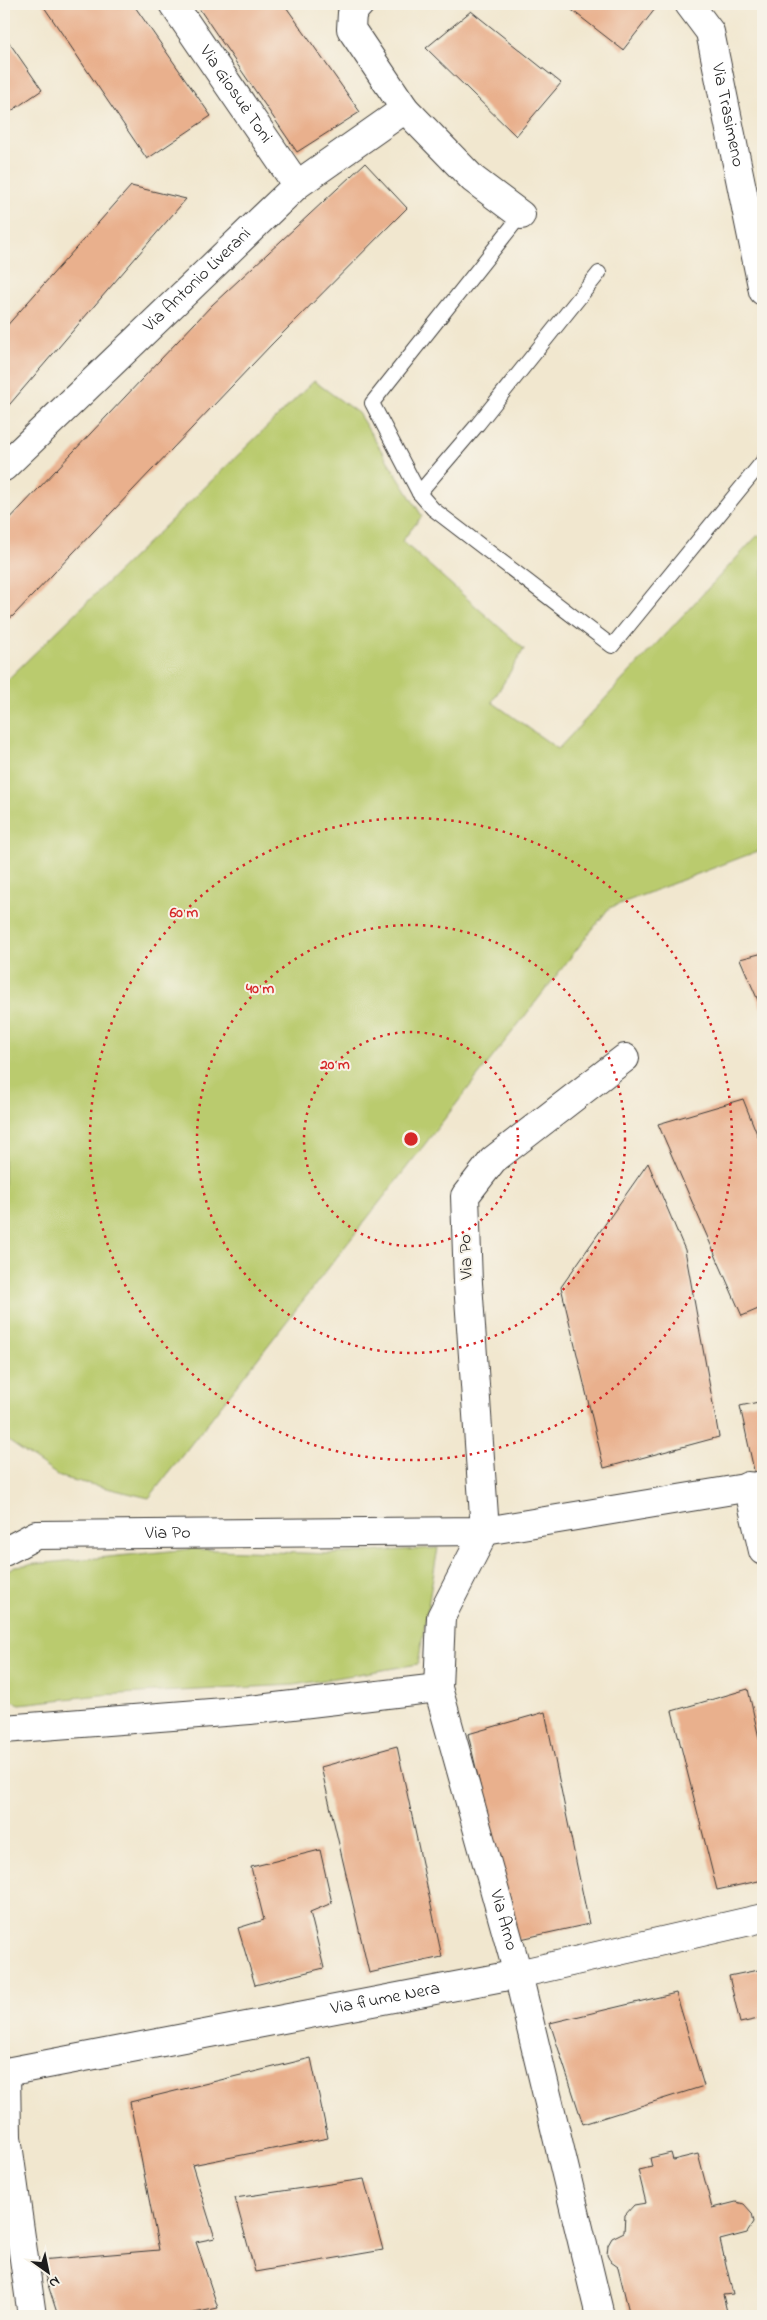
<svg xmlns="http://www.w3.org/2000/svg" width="767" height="2320" font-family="'Indie Flower',sans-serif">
	<rect width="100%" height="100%" fill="#f7f3e8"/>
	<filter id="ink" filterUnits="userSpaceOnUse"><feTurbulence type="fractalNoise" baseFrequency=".02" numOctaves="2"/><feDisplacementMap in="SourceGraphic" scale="10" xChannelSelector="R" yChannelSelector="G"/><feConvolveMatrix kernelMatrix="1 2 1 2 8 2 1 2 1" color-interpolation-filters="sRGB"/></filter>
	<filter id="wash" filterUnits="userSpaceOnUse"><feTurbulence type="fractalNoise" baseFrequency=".0096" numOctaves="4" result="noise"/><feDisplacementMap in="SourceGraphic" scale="20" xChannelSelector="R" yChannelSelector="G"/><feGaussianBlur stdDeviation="1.12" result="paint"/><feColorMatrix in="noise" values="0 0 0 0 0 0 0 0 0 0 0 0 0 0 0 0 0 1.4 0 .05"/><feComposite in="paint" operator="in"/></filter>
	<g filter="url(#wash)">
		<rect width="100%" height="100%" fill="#f1e7cf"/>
		<g fill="#bacb6e" stroke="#6b7445">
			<polygon points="314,381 358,413 422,516 402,541 524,649 492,702 558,749 757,536 763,535 763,849 609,908 149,1498 60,1477 4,1438 4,683"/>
			<polygon points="438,1548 418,1664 294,1685 101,1695 20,1704 4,1698 4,1572 15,1566 190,1549 330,1554"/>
		</g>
		<g id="blocks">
			<g fill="#e9b08d">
				<polygon points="42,4 133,4 211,116 147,159"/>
				<polygon points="196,4 284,4 360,112 297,152"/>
				<polygon points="564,4 659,4 623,50"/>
				<polygon points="471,11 561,83 516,136 426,48"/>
				<polygon points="4,35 42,90 4,116"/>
				<polygon points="365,163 407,208 272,344 13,616 4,622 4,525 212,305"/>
				<polygon points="131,186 186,199 4,411 4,329"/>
				<polygon points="763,953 763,1012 740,959"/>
				<polygon points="743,1099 763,1149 763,1307 742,1316 658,1124"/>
				<polygon points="648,1163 685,1250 719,1437 604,1468 561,1287"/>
				<polygon points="763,1401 763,1473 755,1475 740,1406"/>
				<polygon points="748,1689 763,1756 763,1880 717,1890 672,1711"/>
				<polygon points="545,1712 589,1924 516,1940 468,1734"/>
				<polygon points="397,1746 442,1957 369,1973 321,1767"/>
				<polygon points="320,1850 332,1903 310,1912 324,1968 255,1985 238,1928 264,1920 251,1867"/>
				<polygon points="763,1969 763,2018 740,2023 729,1976"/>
				<polygon points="676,1993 704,2086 583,2124 550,2023"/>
				<polygon points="311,2058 328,2138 192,2165 215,2238 196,2242 218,2308 180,2316 58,2316 40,2260 159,2250 130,2102"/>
				<polygon points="671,2153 673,2160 698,2154 712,2208 736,2202 744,2204 752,2213 754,2222 747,2233 720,2240 733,2294 723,2295 728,2316 630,2316 618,2267 611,2262 607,2254 608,2245 612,2238 624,2232 625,2215 634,2205 646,2203 638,2170 652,2167 650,2158"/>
				<polygon points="364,2179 383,2250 255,2272 235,2198"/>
			</g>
		</g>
	</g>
	<g filter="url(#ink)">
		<use href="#blocks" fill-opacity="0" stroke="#3c3a37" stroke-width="1"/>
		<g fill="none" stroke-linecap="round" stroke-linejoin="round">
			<defs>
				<g id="service">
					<polyline points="521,215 372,403 419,493 433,509 612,646 763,461"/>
					<polyline points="419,493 478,424 599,273"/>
				</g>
				<g id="minor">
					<path id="s1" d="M173,4L297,185"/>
					<polyline points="360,4 352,13 351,29 405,109 473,179 521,215"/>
					<path id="s2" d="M689,4L710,32L763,291"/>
					<path id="s3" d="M4,467L297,185L405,109"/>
					<polyline points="748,1486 763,1551"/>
					<path id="s4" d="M485,1531L441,1617L438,1688L518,1974L600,2316"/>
					<polyline points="485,1531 468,1283 465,1196 493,1160 625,1058"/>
					<path id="s5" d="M4,1552L36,1535L485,1531L763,1485"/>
					<polyline points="4,1729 250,1710 438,1688"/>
					<path id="s6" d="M32,2316L7,2137L6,2072L518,1974L763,1918"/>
				</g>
			</defs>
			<use href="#service" stroke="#3c3a37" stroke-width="16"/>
			<use href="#minor" stroke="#3c3a37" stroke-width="30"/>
			<use href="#service" stroke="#fff" stroke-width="14"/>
			<use href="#minor" stroke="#fff" stroke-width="28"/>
		</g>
	</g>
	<g fill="none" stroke="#d62828" stroke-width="2.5" stroke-dasharray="2.5 5">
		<circle cx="411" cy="1139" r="107"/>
		<circle cx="411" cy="1139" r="214"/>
		<circle cx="411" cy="1139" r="321"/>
	</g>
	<g text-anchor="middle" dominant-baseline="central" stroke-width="4" stroke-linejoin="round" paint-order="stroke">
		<g font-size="18" fill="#1c1c1c" stroke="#f7f3e8">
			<text stroke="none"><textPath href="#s1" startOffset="110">Via Giosuè Toni</textPath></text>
			<text stroke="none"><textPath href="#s2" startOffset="120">Via Trasimeno</textPath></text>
			<text stroke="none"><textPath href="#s3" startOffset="269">Via Antonio Liverani</textPath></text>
			<text transform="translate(467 1257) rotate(-92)">Via Po</text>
			<text stroke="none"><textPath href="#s5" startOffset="168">Via Po</textPath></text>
			<text stroke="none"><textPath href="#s4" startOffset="409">Via Arno</textPath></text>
			<text stroke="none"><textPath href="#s6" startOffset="632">Via fiume Nera</textPath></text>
		</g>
	</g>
	<circle cx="411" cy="1139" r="8" fill="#d62828" stroke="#f7f3e8" stroke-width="2.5"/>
	<g font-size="15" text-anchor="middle" font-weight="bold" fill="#d62828" stroke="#f7f3e8" stroke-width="4" stroke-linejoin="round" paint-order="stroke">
		<text x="184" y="917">60 m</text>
		<text x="260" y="993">40 m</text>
		<text x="335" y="1069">20 m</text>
	</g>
	<rect width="767" height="2320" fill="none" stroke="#f7f3e8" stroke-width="20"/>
	<g transform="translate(48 2272) rotate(147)" stroke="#f7f3e8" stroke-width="4" paint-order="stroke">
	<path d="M0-4L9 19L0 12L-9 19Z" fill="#1c1c1c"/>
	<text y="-8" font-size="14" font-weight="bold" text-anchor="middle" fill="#1c1c1c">N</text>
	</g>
</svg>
